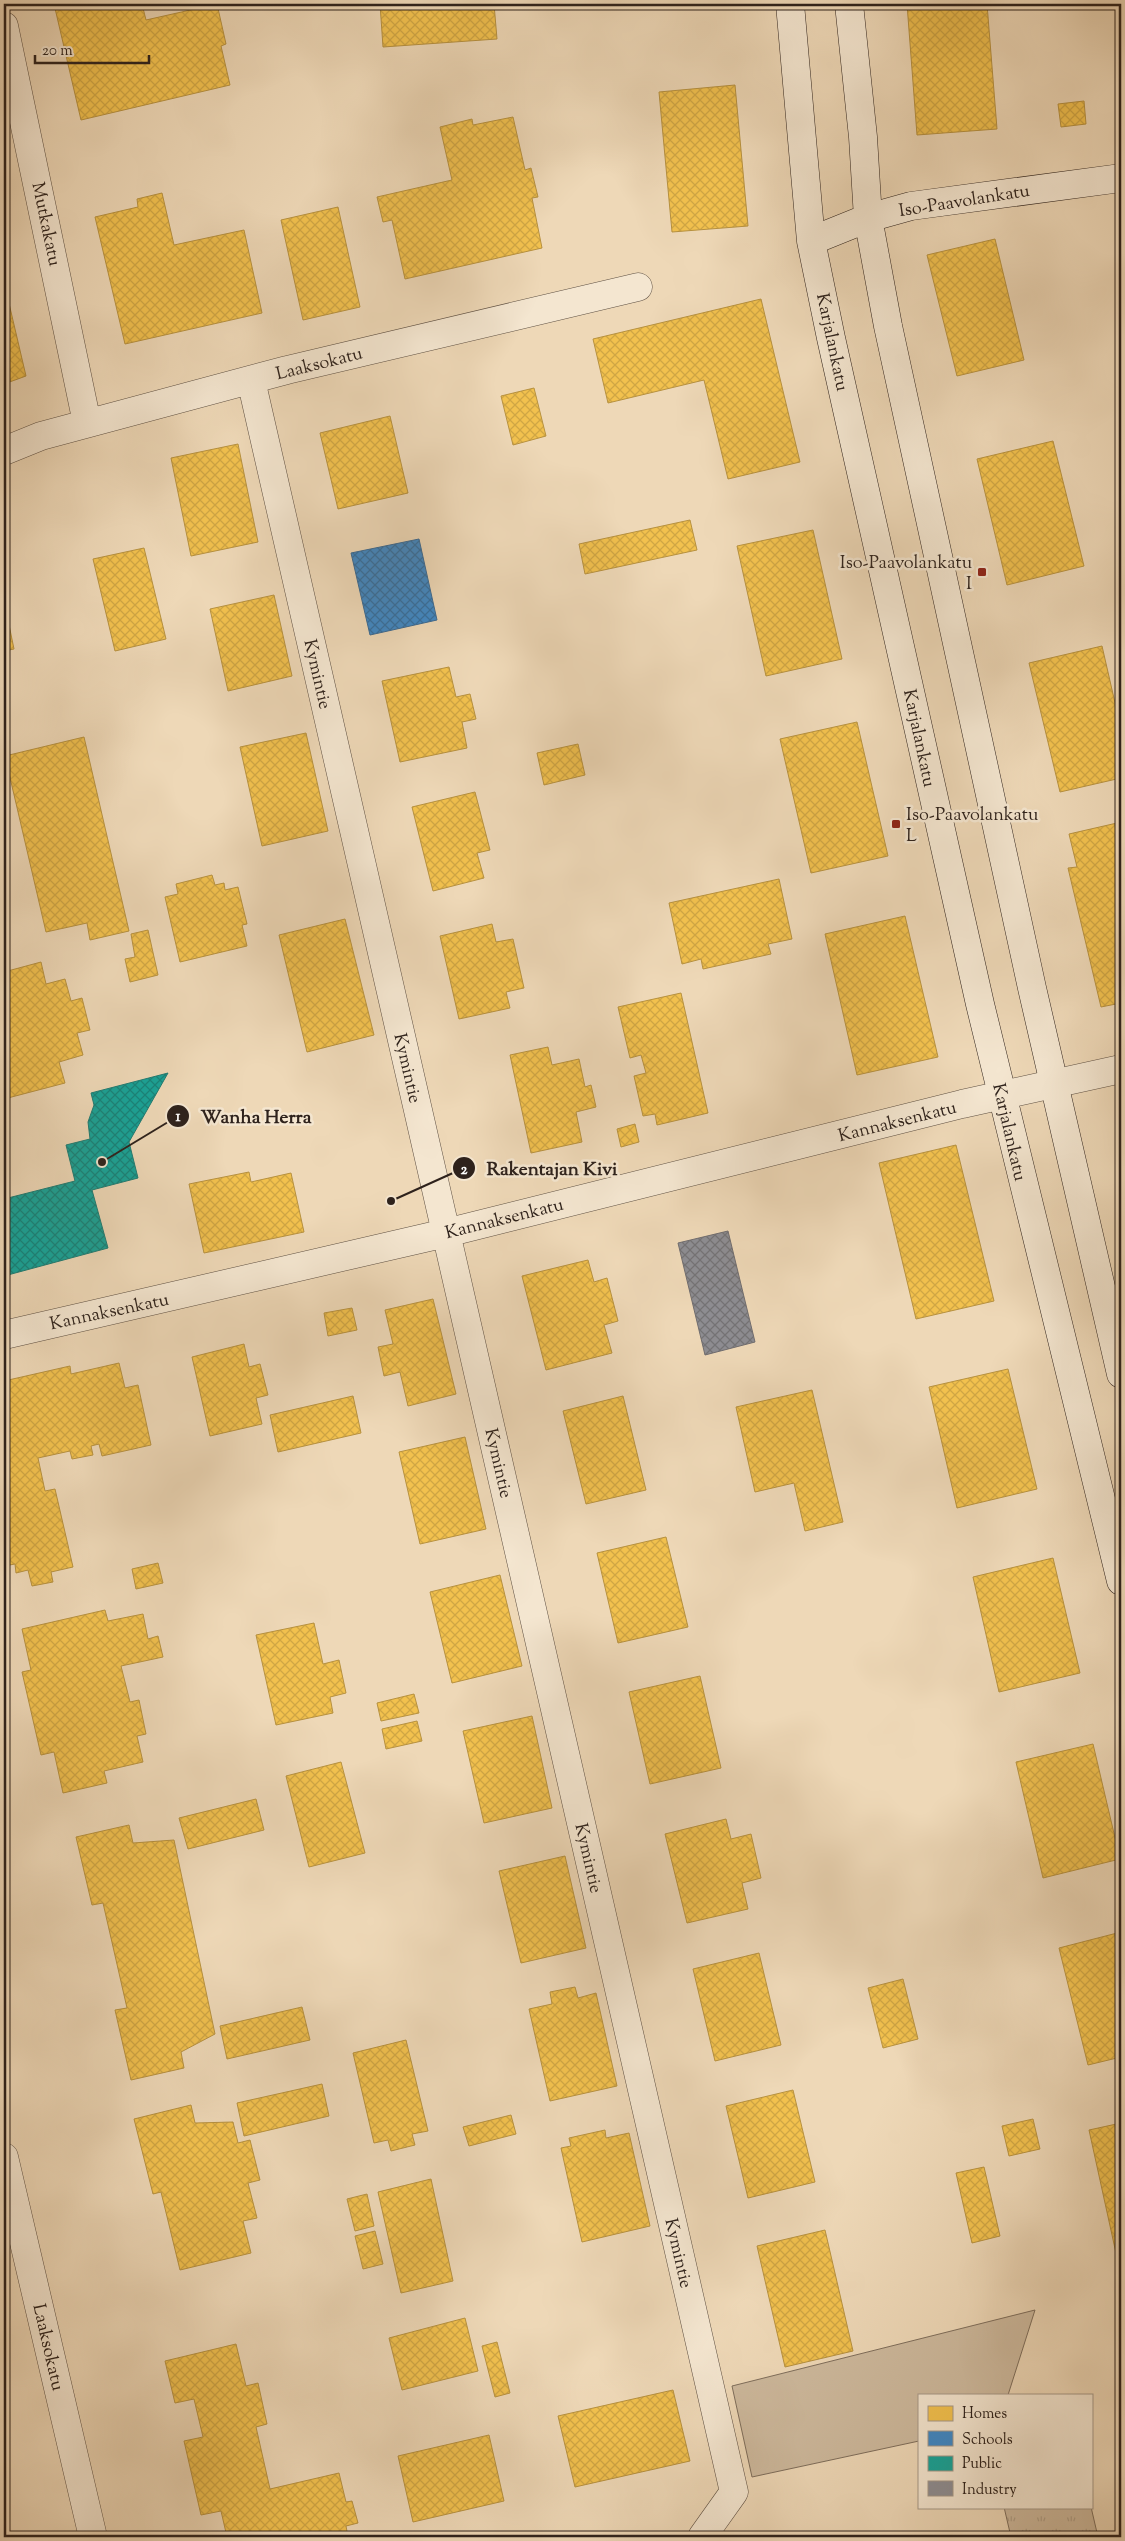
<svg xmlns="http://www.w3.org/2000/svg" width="1125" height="2541" font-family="'Sorts Mill Goudy',serif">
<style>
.green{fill:#cdb99d;stroke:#7e6e5c}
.park{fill:url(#park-tufts);stroke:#7e6e5c}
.homes{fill:url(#homes-cross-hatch);stroke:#b7913f}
.schools{fill:url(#schools-cross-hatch);stroke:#3a6992}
.public{fill:url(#public-cross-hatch);stroke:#1e7c73}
.industry{fill:url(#industry-cross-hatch);stroke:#706d6f}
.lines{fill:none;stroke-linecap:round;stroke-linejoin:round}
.minor-casing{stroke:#5e5043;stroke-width:29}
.secondary-casing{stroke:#2e221c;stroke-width:29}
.minor{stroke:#f4e6d0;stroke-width:28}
.secondary{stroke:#f4e6d0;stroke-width:28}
.poi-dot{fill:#8f2418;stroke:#f4e6d0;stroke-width:2}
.labels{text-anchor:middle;stroke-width:5;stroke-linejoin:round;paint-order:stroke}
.street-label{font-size:18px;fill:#2e221c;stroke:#f4e6d0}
.poi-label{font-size:18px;fill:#2e221c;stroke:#f4e6d0;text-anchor:end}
.leader{fill:none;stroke:#2e221c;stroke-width:2}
.callout-dot{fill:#2e221c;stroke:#f4e6d0;stroke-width:2}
.mark-label{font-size:15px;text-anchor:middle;font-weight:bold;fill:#fff}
.callout-label{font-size:19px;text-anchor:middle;font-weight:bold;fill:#2e221c;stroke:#f4e6d0;stroke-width:5;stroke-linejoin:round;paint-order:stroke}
</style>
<defs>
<pattern id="park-tufts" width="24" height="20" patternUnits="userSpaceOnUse" patternTransform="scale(1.25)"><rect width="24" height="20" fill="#cdb99d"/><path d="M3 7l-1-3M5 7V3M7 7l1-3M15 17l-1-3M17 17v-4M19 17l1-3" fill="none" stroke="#b09f87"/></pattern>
<pattern id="homes-cross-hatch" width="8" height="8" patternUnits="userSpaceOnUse" patternTransform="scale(1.25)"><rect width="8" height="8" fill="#f2c14e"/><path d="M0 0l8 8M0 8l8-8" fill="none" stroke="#d0a644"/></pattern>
<pattern id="schools-cross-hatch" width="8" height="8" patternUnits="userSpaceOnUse" patternTransform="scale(1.25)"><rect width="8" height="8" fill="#3f88c5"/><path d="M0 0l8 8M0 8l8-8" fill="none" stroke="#356f9f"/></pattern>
<pattern id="public-cross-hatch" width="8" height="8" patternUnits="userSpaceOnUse" patternTransform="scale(1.25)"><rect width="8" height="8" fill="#17a398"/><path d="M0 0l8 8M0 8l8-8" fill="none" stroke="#15847b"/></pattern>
<pattern id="industry-cross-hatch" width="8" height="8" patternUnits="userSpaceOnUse" patternTransform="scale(1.25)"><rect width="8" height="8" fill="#8d8d92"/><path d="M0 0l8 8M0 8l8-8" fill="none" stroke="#747376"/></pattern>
</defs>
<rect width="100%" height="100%" fill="#eed8b7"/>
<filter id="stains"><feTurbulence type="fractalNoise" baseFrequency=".004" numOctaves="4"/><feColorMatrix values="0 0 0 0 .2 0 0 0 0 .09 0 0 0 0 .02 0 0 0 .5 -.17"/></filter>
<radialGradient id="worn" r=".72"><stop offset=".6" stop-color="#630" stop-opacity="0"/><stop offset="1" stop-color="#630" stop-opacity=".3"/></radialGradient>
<path class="green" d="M 1035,2310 L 1008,2395 L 919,2395 L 919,2441 L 752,2477 L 732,2386 Z"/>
<path class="park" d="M 1004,2507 L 1091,2507 L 1098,2537 L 1011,2537 Z"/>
<path class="homes" d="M 54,4 L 142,4 L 146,20 L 217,4 L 226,44 L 221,46 L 230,85 L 81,120 Z
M 380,4 L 494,4 L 497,39 L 383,47 Z
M 907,4 L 987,4 L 997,129 L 917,135 Z
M 735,85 L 748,226 L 672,232 L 659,92 Z
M 1084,101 L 1086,124 L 1061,127 L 1058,104 Z
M 513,117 L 525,170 L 531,168 L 538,197 L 532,198 L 542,248 L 405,279 L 392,220 L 383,222 L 377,197 L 452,180 L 440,127 L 472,119 L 473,125 Z
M 162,193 L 174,245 L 244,230 L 262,313 L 125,344 L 95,217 L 138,207 L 137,199 Z
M 338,207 L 360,307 L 303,320 L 281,220 Z
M 995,239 L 1024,360 L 957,376 L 927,255 Z
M 4,282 L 26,376 L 4,384 Z
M 761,299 L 800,462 L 728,479 L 704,380 L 608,403 L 593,339 Z
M 534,388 L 546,436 L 513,445 L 501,396 Z
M 390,416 L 408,493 L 338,509 L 320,433 Z
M 1053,441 L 1084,566 L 1007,585 L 977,459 Z
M 238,444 L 258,542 L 191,556 L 171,458 Z
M 690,520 L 697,550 L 585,574 L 579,544 Z
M 813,530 L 842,659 L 766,676 L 737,546 Z
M 144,548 L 166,639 L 115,651 L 93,559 Z
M 274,595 L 292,676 L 228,691 L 210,609 Z
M 8,620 L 14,649 L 4,651 L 4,621 Z
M 1102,646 L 1121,729 L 1121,778 L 1060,792 L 1029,663 Z
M 4,652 L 9,677 L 4,678 Z
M 449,667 L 456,697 L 470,694 L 476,719 L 462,722 L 467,748 L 400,762 L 382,681 Z
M 857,722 L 888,856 L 811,873 L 780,739 Z
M 306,733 L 328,831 L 262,846 L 240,747 Z
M 84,737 L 129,931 L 90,940 L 87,923 L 46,932 L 5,756 Z
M 578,744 L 585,775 L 544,785 L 537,753 Z
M 475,792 L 490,850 L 477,853 L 484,878 L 433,891 L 412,807 Z
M 1117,823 L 1121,844 L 1121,1003 L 1101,1007 L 1068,868 L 1077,867 L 1069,834 Z
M 212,875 L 215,885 L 224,883 L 225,890 L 238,887 L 247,924 L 242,925 L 247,946 L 180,962 L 165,897 L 178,894 L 176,884 Z
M 779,879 L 792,939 L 768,944 L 771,954 L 703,969 L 701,959 L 682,964 L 669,903 Z
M 905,916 L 938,1057 L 857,1075 L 825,934 Z
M 345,919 L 374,1035 L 307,1052 L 279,935 Z
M 492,924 L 496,942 L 513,939 L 524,988 L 506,992 L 510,1008 L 459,1019 L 440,936 Z
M 148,930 L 158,975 L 130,982 L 125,959 L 135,957 L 131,934 Z
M 41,962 L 46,984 L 65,979 L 71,1001 L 82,998 L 90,1030 L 77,1033 L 83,1055 L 59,1062 L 65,1083 L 4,1099 L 4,972 Z
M 681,993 L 708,1113 L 657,1125 L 655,1114 L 643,1116 L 634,1076 L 646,1073 L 641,1055 L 630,1058 L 618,1007 Z
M 548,1047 L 552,1065 L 579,1059 L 585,1087 L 591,1085 L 596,1107 L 576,1112 L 582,1142 L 531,1153 L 510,1055 Z
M 635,1124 L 639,1142 L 621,1147 L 617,1129 Z
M 956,1145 L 994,1301 L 916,1319 L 879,1163 Z
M 249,1172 L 251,1182 L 291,1173 L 304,1232 L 204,1253 L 189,1184 Z
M 588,1260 L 594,1282 L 607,1278 L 618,1321 L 604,1325 L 612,1353 L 546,1370 L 522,1276 Z
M 433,1299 L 456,1394 L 408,1406 L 400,1372 L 384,1376 L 378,1347 L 393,1344 L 385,1310 Z
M 352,1308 L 357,1330 L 328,1336 L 324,1313 Z
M 244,1344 L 249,1367 L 260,1364 L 268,1395 L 256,1398 L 262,1424 L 210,1436 L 192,1357 Z
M 119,1363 L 125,1388 L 138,1385 L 151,1445 L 102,1456 L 99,1444 L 91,1446 L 93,1455 L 72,1459 L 70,1451 L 38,1458 L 45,1491 L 55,1489 L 73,1567 L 51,1572 L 53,1582 L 32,1586 L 28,1570 L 16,1573 L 15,1564 L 4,1566 L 4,1381 L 70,1366 L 71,1374 Z
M 1008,1369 L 1037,1489 L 957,1508 L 929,1387 Z
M 812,1390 L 843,1522 L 805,1531 L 794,1483 L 755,1492 L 736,1407 Z
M 353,1396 L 361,1433 L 278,1452 L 270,1415 Z
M 623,1396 L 646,1490 L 586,1504 L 563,1411 Z
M 465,1437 L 486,1529 L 420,1544 L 399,1452 Z
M 666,1537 L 688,1627 L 618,1643 L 597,1553 Z
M 1053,1558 L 1080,1673 L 999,1692 L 973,1577 Z
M 158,1563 L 163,1583 L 136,1589 L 132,1569 Z
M 500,1575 L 522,1666 L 452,1683 L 430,1592 Z
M 105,1610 L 108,1621 L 143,1614 L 148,1639 L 158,1636 L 163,1657 L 121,1666 L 130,1702 L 139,1700 L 146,1734 L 137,1736 L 143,1762 L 104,1771 L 107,1783 L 63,1793 L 54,1752 L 41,1755 L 22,1672 L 31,1670 L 22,1629 Z
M 314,1623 L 323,1664 L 339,1660 L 346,1693 L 330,1697 L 333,1713 L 276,1725 L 256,1635 Z
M 700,1676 L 721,1768 L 650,1784 L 629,1692 Z
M 414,1694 L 419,1713 L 381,1721 L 377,1703 Z
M 532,1716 L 552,1808 L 484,1823 L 463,1731 Z
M 417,1721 L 422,1741 L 386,1749 L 382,1729 Z
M 1093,1744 L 1120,1859 L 1043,1878 L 1016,1762 Z
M 341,1762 L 365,1853 L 309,1867 L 286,1776 Z
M 256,1799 L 264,1830 L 188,1849 L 179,1818 Z
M 726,1819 L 731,1839 L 751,1834 L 761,1878 L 742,1883 L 748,1909 L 687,1923 L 665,1834 Z
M 129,1825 L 133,1843 L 174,1840 L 215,2034 L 181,2052 L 184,2068 L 131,2080 L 115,2010 L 127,2008 L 103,1903 L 92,1905 L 76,1837 Z
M 565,1856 L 586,1948 L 521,1963 L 499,1871 Z
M 1121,1932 L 1121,2057 L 1088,2065 L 1059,1948 Z
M 759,1953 L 781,2045 L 715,2061 L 693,1969 Z
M 903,1979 L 918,2039 L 883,2048 L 868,1988 Z
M 575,1987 L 578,1998 L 596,1993 L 617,2086 L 550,2101 L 529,2009 L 552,2004 L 550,1992 Z
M 302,2007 L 310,2040 L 227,2059 L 220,2026 Z
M 406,2040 L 428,2131 L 412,2134 L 415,2145 L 391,2151 L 388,2140 L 374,2143 L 353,2053 Z
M 322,2084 L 329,2116 L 244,2136 L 237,2103 Z
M 793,2090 L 815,2182 L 748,2198 L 726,2106 Z
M 191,2105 L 195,2123 L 233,2122 L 238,2143 L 250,2140 L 260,2180 L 248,2183 L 257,2218 L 243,2221 L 251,2253 L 180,2270 L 161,2192 L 153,2194 L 134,2119 Z
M 511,2115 L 516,2134 L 469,2146 L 463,2127 Z
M 1033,2119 L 1040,2149 L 1009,2156 L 1002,2126 Z
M 1121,2123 L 1121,2276 L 1089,2130 Z
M 605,2130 L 606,2138 L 629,2133 L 650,2226 L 582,2242 L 561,2148 L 571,2146 L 569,2138 Z
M 984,2167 L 1000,2236 L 972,2243 L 956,2173 Z
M 431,2179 L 453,2281 L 401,2293 L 378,2192 Z
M 367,2194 L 374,2226 L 355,2231 L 347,2199 Z
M 825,2230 L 853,2351 L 785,2367 L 757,2246 Z
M 375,2231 L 383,2264 L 363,2269 L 355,2236 Z
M 465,2318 L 478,2371 L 402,2390 L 389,2338 Z
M 497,2342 L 510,2393 L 495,2397 L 482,2346 Z
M 236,2344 L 246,2386 L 258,2383 L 267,2424 L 256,2427 L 270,2489 L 339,2473 L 346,2502 L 352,2501 L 358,2523 L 346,2526 L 348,2537 L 227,2537 L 221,2511 L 201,2515 L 184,2441 L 203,2437 L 194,2399 L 175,2403 L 165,2361 Z
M 673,2390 L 690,2461 L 575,2487 L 558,2416 Z
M 489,2435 L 504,2501 L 413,2522 L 398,2456 Z"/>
<path class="schools" d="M 419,539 L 437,620 L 370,635 L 351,553 Z"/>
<path class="public" d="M 168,1073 L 129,1142 L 138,1178 L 92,1190 L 108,1248 L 4,1276 L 4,1199 L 75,1181 L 66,1145 L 90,1139 L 88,1122 L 94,1105 L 91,1093 Z"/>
<path class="industry" d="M 728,1231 L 755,1342 L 705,1355 L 678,1243 Z"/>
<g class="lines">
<g class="minor-casing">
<path id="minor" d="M 4,26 L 87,423
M 251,380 L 734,2492 L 702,2537
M 4,451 L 41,436 L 287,370 L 638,287
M 4,1335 L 446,1233 L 962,1104 L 1121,1069
M 4,2157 L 93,2537"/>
</g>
<g class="secondary-casing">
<path id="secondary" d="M 790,4 L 811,241 L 831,338 L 980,1004 L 1121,1581
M 849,4 L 863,137 L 868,218 L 888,326 L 1032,988 L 1121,1374
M 811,241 L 868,218 L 911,206 L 1121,178"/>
</g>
<use href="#minor" class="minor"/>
<use href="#secondary" class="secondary"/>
</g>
<g class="poi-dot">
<rect x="977" y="567" width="10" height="10" rx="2.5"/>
<rect x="891" y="819" width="10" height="10" rx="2.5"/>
</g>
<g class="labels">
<g class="street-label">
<text transform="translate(964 200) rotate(-9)" y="6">Iso-Paavolankatu</text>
<text transform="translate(47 224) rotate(78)" y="6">Mutkakatu</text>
<text transform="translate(833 342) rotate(78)" y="6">Karjalankatu</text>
<text transform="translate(319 363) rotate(-14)" y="6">Laaksokatu</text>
<text transform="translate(318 674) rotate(77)" y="6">Kymintie</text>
<text transform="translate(920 738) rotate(78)" y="6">Karjalankatu</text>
<text transform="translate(408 1068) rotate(77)" y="6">Kymintie</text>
<text transform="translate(897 1121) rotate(-14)" y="6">Kannaksenkatu</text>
<text transform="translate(1010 1132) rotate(77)" y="6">Karjalankatu</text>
<text transform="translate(504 1218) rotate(-14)" y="6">Kannaksenkatu</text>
<text transform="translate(109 1311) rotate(-12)" y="6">Kannaksenkatu</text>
<text transform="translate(499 1463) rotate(77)" y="6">Kymintie</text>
<text transform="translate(589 1858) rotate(77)" y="6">Kymintie</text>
<text transform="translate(679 2253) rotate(77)" y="6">Kymintie</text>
<text transform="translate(49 2347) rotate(77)" y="6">Laaksokatu</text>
</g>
<g class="poi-label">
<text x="972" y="568">Iso-Paavolankatu<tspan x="972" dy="21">I</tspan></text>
<text x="906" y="820" text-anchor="start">Iso-Paavolankatu<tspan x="906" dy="21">L</tspan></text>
</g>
</g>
<path class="leader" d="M102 1162L178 1116M391 1201L464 1168"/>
<g class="callout-dot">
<circle cx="102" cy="1162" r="5"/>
<circle cx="391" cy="1201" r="5"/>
<circle cx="178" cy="1116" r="12"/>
<circle cx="464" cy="1168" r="12"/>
</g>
<g class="mark-label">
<text x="178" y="1121">1</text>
<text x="464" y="1174">2</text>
</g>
<g class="callout-label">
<text x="256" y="1123">Wanha Herra</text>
<text x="552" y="1175">Rakentajan Kivi</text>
</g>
<rect width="1125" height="2541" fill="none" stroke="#eed8b7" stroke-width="20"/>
<rect x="5" y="5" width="1115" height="2531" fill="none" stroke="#2e221c" stroke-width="2.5"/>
<rect x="10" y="10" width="1105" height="2521" fill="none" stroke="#2e221c"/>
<rect x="918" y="2394" width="175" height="115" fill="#f4e6d0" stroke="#a59888"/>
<rect x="928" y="2406" width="25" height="15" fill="#f2c14e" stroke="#a59888"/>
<text x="962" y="2418" font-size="15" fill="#2e221c">Homes</text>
<rect x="928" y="2431" width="25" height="15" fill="#3f88c5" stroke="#a59888"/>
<text x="962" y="2444" font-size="15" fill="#2e221c">Schools</text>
<rect x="928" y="2456" width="25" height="15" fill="#17a398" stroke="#a59888"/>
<text x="962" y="2468" font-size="15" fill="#2e221c">Public</text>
<rect x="928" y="2481" width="25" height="15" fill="#8d8d92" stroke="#a59888"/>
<text x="962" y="2494" font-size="15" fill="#2e221c">Industry</text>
<path d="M35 55v8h114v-8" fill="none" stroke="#2e221c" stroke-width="2.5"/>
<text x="42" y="55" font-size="15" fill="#2e221c" stroke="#f4e6d0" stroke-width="4" paint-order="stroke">20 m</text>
<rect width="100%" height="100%" filter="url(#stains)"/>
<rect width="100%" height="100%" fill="url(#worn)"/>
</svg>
